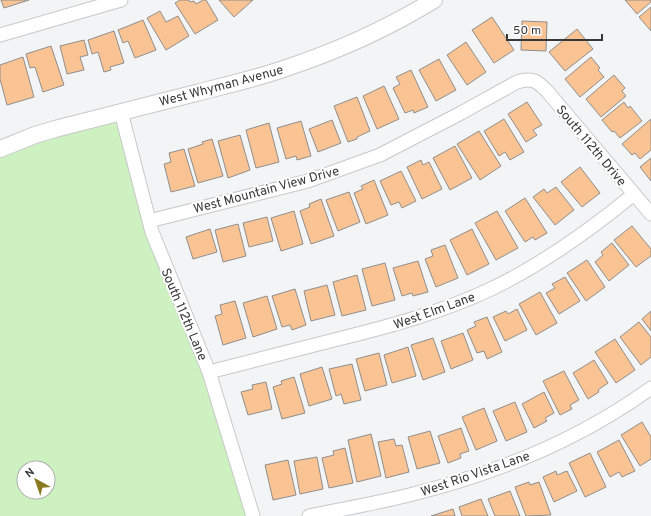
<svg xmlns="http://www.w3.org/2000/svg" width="651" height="516" font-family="Overpass,sans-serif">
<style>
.green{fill:#cdf1c1;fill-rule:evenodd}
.building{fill:#fac393;stroke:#8f8e8d}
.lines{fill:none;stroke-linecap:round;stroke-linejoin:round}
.minor-casing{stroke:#c7c8c9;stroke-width:15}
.tertiary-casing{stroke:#c7c8c9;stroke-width:18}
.minor{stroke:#fff;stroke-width:13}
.tertiary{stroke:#fff;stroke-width:16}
.labels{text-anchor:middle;stroke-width:4;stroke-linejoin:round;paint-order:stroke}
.street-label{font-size:13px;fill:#383839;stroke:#fff}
</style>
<rect width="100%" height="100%" fill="#f3f4f5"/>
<path class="green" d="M 121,112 L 145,209 L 209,372 L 253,516 L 0,516 L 0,149 ZM 24,468 L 48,468 L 48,492 L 24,492 Z"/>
<path class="building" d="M 1,0 L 29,0 L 4,8 Z
M 180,0 L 189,0 L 190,2 L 194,1 L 196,4 L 203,0 L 206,0 L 218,20 L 195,34 L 175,3 Z
M 219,0 L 253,0 L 234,17 Z
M 625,0 L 651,0 L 651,2 L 637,14 Z
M 651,7 L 651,31 L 639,17 Z
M 160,11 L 166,22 L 178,16 L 189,36 L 166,50 L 147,18 Z
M 492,17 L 514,50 L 494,63 L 472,30 Z
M 143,20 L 156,50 L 135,58 L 128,41 L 123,43 L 118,30 Z
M 522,21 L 547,22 L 546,51 L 521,50 Z
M 577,29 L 593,49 L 565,71 L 549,52 Z
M 114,31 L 124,63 L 110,67 L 111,70 L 104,72 L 98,52 L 92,54 L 88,40 Z
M 84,40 L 88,55 L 80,57 L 84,70 L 67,74 L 60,46 Z
M 466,42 L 486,72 L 467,85 L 447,55 Z
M 51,46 L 64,85 L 43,92 L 35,67 L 30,68 L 26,54 Z
M 23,57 L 34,97 L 7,105 L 0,79 L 0,65 Z
M 591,57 L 600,68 L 598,70 L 604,77 L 580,97 L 565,79 Z
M 439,59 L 456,90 L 436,101 L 419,70 Z
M 411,70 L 428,107 L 414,113 L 413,110 L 405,113 L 393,88 L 400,84 L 396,77 Z
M 614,75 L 625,88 L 622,91 L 626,96 L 601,117 L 586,99 Z
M 384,86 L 399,119 L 377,129 L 363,96 Z
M 357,97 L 370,131 L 357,137 L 357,139 L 348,142 L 334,106 Z
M 527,102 L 542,125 L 533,130 L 537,135 L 526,142 L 508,114 Z
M 624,102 L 628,108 L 630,106 L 642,121 L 620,138 L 614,131 L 612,132 L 602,120 Z
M 504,119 L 524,152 L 510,160 L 505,152 L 499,156 L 484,131 Z
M 651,119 L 651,150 L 640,159 L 635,153 L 632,155 L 622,144 Z
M 332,120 L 341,143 L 318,152 L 309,129 Z
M 301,121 L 311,156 L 297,160 L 296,156 L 286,159 L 277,128 Z
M 269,123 L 279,162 L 256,168 L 246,130 Z
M 479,131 L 501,166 L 480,180 L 457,144 Z
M 240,135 L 250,170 L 228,178 L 218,141 Z
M 212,139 L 223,176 L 198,183 L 188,149 L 203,144 L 202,142 Z
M 455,146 L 472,178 L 450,190 L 433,158 Z
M 184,149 L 195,186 L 171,192 L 164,164 L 171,162 L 169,153 Z
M 651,158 L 651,181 L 640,167 Z
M 421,160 L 423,165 L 429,162 L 442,189 L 422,199 L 407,167 Z
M 580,167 L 600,193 L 582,207 L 561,182 Z
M 401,171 L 416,201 L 402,208 L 399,202 L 391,205 L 380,181 Z
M 374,180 L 388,215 L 366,224 L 354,193 L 363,189 L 361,186 Z
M 556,187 L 574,210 L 555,225 L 533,197 L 544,189 L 547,193 Z
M 349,192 L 360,222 L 338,231 L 326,200 Z
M 525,198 L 547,233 L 535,240 L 533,237 L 525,242 L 505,211 Z
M 321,199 L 334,236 L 311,244 L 300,211 L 310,207 L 309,204 Z
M 294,211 L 303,244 L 281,251 L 271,218 Z
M 497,211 L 518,248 L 496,260 L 475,223 Z
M 267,217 L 273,241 L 249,247 L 243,223 Z
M 238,224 L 246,256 L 223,262 L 215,230 Z
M 632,226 L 651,249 L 651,256 L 636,267 L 614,240 Z
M 210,229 L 217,252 L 193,259 L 186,237 Z
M 472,229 L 489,264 L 467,275 L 450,240 Z
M 612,243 L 629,265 L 609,281 L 595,262 L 603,255 L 601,252 Z
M 445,245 L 458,278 L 436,287 L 425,259 L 433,256 L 431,250 Z
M 587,260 L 605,287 L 586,301 L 567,273 Z
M 418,261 L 428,292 L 413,296 L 412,293 L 402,296 L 393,268 Z
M 385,263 L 395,300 L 372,306 L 362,269 Z
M 357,275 L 366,310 L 342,316 L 333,282 Z
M 565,277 L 580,301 L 559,314 L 546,293 L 555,288 L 552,284 Z
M 327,285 L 335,315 L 311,321 L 304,291 Z
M 295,289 L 306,325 L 292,330 L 290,325 L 282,327 L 272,296 Z
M 540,292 L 557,323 L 536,335 L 519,304 Z
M 267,296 L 277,329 L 253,337 L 243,303 Z
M 235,301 L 246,338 L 223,345 L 215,316 L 222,314 L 220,305 Z
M 517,309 L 527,330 L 505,341 L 493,317 L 506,311 L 508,314 Z
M 651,311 L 651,331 L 642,319 Z
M 487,317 L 502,352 L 487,359 L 484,351 L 477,353 L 467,330 L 476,326 L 474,322 Z
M 639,322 L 651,337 L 651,357 L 641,365 L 620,337 Z
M 463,333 L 473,360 L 451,369 L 441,341 Z
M 433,338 L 445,372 L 423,380 L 411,345 Z
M 615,339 L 635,370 L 616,383 L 595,352 Z
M 408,347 L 416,376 L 392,383 L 384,355 Z
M 379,353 L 387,385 L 365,391 L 356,359 Z
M 594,360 L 608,383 L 598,390 L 599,392 L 588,399 L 573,373 Z
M 352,364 L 361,400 L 344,404 L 341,394 L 336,396 L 329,369 Z
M 322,367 L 332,399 L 309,406 L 300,374 Z
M 564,371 L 579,400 L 570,405 L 572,409 L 560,415 L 543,381 Z
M 294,377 L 305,413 L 282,419 L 273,387 L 282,384 L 281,381 Z
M 266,382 L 272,409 L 248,415 L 241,392 L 253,389 L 252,385 Z
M 544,392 L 554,413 L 545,418 L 547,421 L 534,428 L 522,404 Z
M 515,402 L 527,432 L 506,441 L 493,411 Z
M 484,408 L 497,441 L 476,450 L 462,417 Z
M 642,422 L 651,437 L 651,459 L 640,466 L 621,435 Z
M 461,428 L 469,451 L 460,454 L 461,458 L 448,463 L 438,436 Z
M 430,431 L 440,463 L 417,469 L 408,437 Z
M 371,434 L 381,476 L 357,482 L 348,440 Z
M 394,439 L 396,446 L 402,445 L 409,472 L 386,478 L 378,442 Z
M 619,440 L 635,471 L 622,477 L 619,472 L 610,477 L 597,452 Z
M 345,448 L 353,483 L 329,488 L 322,458 L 334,455 L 333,451 Z
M 590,453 L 606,487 L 585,497 L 569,463 Z
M 317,457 L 323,489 L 300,494 L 294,461 Z
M 288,460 L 296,495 L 273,500 L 265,465 Z
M 556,471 L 557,475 L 567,471 L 577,491 L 554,502 L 543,477 Z
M 529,482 L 530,485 L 539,482 L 551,515 L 526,516 L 515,487 Z
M 510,491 L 520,516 L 495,516 L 488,499 Z
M 481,499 L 488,516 L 462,516 L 459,507 Z
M 453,509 L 455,516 L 431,516 Z"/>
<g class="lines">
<g class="minor-casing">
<path id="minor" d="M 0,35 L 121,0
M 121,112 L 152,232 L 209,372 L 253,516
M 149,221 L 308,181 L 380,155 L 461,113 L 517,82 C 532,77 537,81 547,91 L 651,214
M 209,372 C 252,361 295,350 338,339 C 391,326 442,312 491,289 C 543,264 589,231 634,194
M 309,516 C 343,509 378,503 413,494 C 498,473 580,439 651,388"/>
</g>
<g class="tertiary-casing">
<path id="tertiary" d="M 0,149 L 35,135 L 55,129 C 102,117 149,105 196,93 C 227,85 259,78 289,67 C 340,50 388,28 434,0"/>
</g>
<use href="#minor" class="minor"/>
<use href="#tertiary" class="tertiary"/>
</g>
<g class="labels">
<g class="street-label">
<text transform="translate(221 85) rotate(-15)" y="5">West Whyman Avenue</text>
<text transform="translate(592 145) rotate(50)" y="5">South 112th Drive</text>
<text transform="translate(266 189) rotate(-15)" y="5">West Mountain View Drive</text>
<text transform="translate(434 310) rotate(-20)" y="5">West Elm Lane</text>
<text transform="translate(185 314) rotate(67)" y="5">South 112th Lane</text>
<text transform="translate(475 473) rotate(-19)" y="5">West Rio Vista Lane</text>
</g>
</g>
<g transform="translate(36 480) rotate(320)"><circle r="19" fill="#ffffff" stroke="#afafb0"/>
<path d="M0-3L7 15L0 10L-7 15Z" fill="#897a1f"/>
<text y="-6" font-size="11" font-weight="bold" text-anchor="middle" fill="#383839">N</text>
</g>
<path d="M507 34v6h95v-6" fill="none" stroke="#383839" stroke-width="2"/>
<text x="513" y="34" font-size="12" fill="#383839" stroke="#ffffff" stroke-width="3" paint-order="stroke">50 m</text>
</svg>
